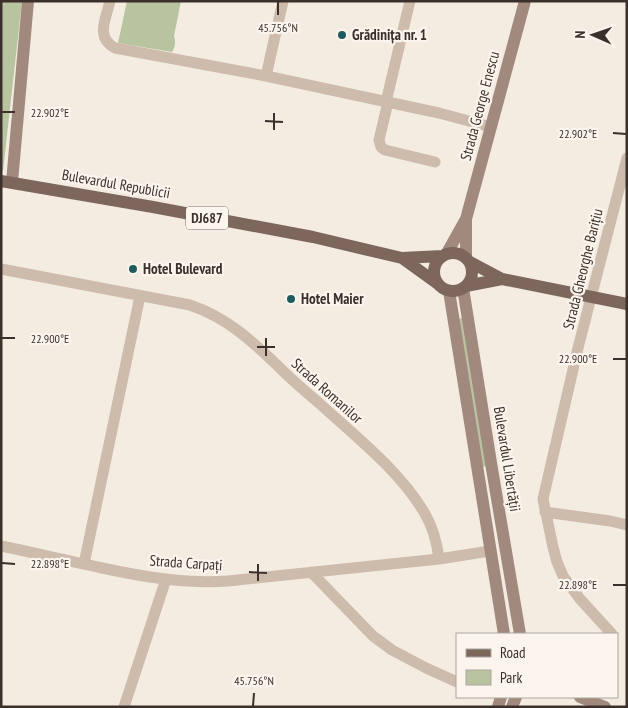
<svg xmlns="http://www.w3.org/2000/svg" width="628" height="708" font-family="'PT Sans Narrow',sans-serif">
<style>
.green{fill:#b8c4a0}
.lines{fill:none;stroke-linecap:round;stroke-linejoin:round}
.street{stroke:#cdbbac;stroke-width:11}
.secondary{stroke:#a18a7d;stroke-width:12}
.primary{stroke:#7d675c;stroke-width:12}
.ticks{fill:none;stroke:#3b302b;stroke-width:2}
.poi-dot{fill:#1f5a5e;stroke:#fbf5ee;stroke-width:2}
.labels{text-anchor:middle;stroke-width:4.5;stroke-linejoin:round;paint-order:stroke}
.shield{fill:#fbf5ee;stroke:#756b66;stroke-width:1}
.shield-label{font-size:14px;font-weight:bold;fill:#3b302b}
.poi-label{font-size:15px;font-weight:bold;fill:#3b302b;stroke:#fbf5ee;text-anchor:start}
.street-label{font-size:15px;fill:#3b302b;stroke:#fbf5ee}
.ticks-label{font-size:12px;text-anchor:middle;fill:#3b302b;stroke:#fbf5ee;stroke-width:4.5;stroke-linejoin:round;paint-order:stroke}
</style>
<rect width="100%" height="100%" fill="#f4ebe1"/>
<path class="green" d="M 1,1 L 22,1 L 3,171 L 1,170 Z
M 127,1 L 181,1 L 174,36 C 176,41 175,48 172,52 L 118,43 Z
M 464,318 L 487,466 L 482,467 L 458,319 Z"/>
<g class="lines">
<path class="street" d="M 110,1 C 106,19 95,37 115,48 L 266,76 L 439,113 L 491,127
M 266,76 L 283,1
M 386,102 L 410,1
M 388,102 L 379,140 L 381,147 L 385,150 L 435,162
M 1,269 L 190,305 C 228,318 252,341 280,368 C 292,380 306,392 319,403 C 356,437 398,469 424,512 C 433,527 437,542 439,559
M 545,512 L 610,521 L 627,525
M 1,546 C 35,553 69,561 102,568 C 144,577 186,584 228,581 L 439,559 L 490,551
M 84,564 L 140,296
M 311,572 L 373,636 L 392,650 L 426,668 L 457,682
M 612,634 L 580,599 L 563,576 L 557,562 L 553,547 L 543,499 L 578,348 L 627,158
M 124,707 L 166,579"/>
<path class="secondary" d="M 12,182 L 28,1
M 466,221 L 466,257
M 447,253 L 466,219 L 525,1
M 463,288 L 492,469 L 520,634
M 449,291 L 504,634
M 580,697 L 605,707
M 498,707 L 501,697
M 512,707 L 516,697"/>
<path class="primary" d="M 1,181 L 153,207 L 313,237 L 402,258 L 442,256
M434 272a19 19 0 1 1 38 0a19 19 0 1 1-38 0Z
M 402,258 L 438,284
M 470,262 L 502,279 L 627,304
M 466,286 L 502,279"/>
</g>
<path class="ticks" d="M 278,15 L 278,2M 2,112 L 15,112M 265,121 L 283,122M 274,130 L 274,113M 613,133 L 626,134M 2,338 L 15,338M 257,347 L 275,347M 266,356 L 266,338M 613,359 L 626,359M 2,563 L 15,564M 249,572 L 267,573M 258,581 L 258,564M 613,585 L 626,585M 253,706 L 254,693"/>
<g class="poi-dot">
<circle cx="342" cy="35" r="5"/>
<circle cx="133" cy="269" r="5"/>
<circle cx="291" cy="299" r="5"/>
</g>
<g class="labels">
<rect class="shield" x="186" y="206.5" width="42" height="23" rx="4"/>
<g class="shield-label">
<text x="207" y="223">DJ687</text>
</g>
<g class="poi-label">
<text x="352" y="40">Grădinița nr. 1</text>
<text x="143" y="274">Hotel Bulevard</text>
<text x="301" y="304">Hotel Maier</text>
</g>
<g class="street-label">
<text transform="translate(480 106) rotate(-75)" y="5">Strada George Enescu</text>
<text transform="translate(116 184) rotate(10)" y="5">Bulevardul Republicii</text>
<text transform="translate(583 269) rotate(-76)" y="5">Strada Gheorghe Barițiu</text>
<text transform="translate(327 391) rotate(42)" y="5">Strada Romanilor</text>
<text transform="translate(507 459) rotate(81)" y="5">Bulevardul Libertății</text>
<text transform="translate(186 563) rotate(4)" y="5">Strada Carpați</text>
</g>
</g>
<g class="ticks-label">
<text x="278" y="32">45.756°N</text>
<text x="50" y="117">22.902°E</text>
<text x="578" y="138">22.902°E</text>
<text x="50" y="343">22.900°E</text>
<text x="578" y="363">22.900°E</text>
<text x="50" y="568">22.898°E</text>
<text x="578" y="589">22.898°E</text>
<text x="254" y="685">45.756°N</text>
</g>
<rect width="628" height="708" fill="none" stroke="#3b302b" stroke-width="5"/>
<rect x="456" y="633" width="162" height="65" fill="#fbf5ee" stroke="#aea6a0"/>
<rect x="466" y="649" width="25" height="8" fill="#7d675c" stroke="#aea6a0"/>
<text x="500" y="658" font-size="15" fill="#3b302b">Road</text>
<rect x="466" y="670" width="25" height="15" fill="#b8c4a0" stroke="#aea6a0"/>
<text x="500" y="683" font-size="15" fill="#3b302b">Park</text>
<g transform="translate(593 35) rotate(272)" stroke="#fbf5ee" stroke-width="4" paint-order="stroke">
<path d="M0-4L9 19L0 12L-9 19Z" fill="#3b302b"/>
<text y="-8" font-size="14" font-weight="bold" text-anchor="middle" fill="#3b302b">N</text>
</g>
</svg>
